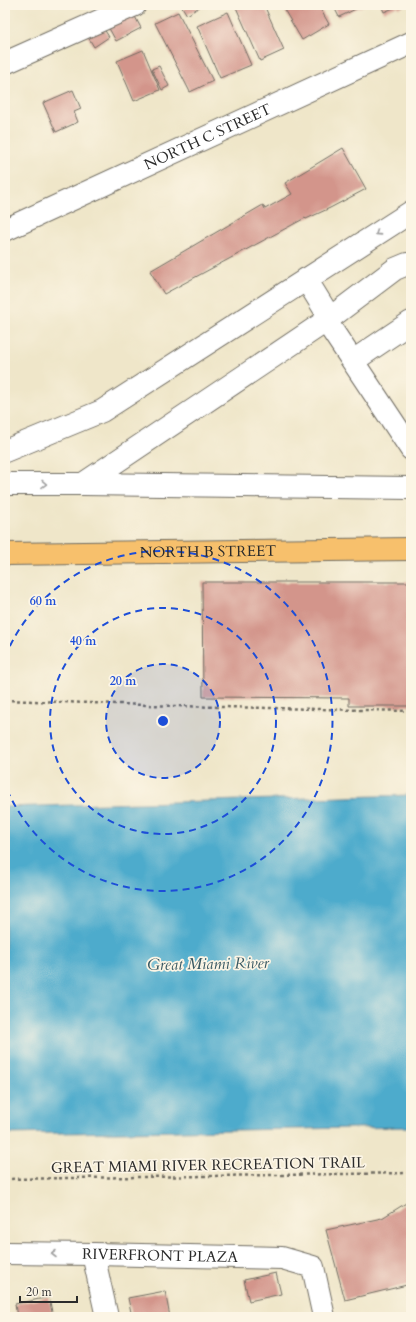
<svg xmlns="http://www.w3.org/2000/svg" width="416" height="1322" font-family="Cardo,serif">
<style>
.water{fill:#4dabcc;stroke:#3c6b7c}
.building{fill:#d3958b}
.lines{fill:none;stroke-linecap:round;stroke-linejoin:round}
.minor-casing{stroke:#706c62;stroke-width:24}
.major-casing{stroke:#706c62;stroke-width:24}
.path{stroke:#706c62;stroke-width:2.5;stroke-dasharray:3 3;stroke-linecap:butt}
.minor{stroke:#fff;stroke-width:22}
.major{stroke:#f7c06c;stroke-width:22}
.oneway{stroke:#a0a0a0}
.ring{fill:none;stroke:#1d4ed8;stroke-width:2;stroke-dasharray:7 5}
.labels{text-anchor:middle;stroke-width:3.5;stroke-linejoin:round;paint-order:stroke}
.street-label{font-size:15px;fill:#2b2b2b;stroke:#fcf5e5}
.water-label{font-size:16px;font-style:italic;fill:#375863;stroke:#fcf5e5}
.centre{fill:#1d4ed8;stroke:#fcf5e5;stroke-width:2}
.ring-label{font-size:12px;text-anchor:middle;font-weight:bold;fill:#1d4ed8;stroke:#fcf5e5;stroke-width:3.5;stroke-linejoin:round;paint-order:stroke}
</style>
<rect width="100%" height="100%" fill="#fcf5e5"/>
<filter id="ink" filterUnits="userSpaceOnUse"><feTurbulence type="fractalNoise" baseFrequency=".025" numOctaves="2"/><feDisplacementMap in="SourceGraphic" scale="8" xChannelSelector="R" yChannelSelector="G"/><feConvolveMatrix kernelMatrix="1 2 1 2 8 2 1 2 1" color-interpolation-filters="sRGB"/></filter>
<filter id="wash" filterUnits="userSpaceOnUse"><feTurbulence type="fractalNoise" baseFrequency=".012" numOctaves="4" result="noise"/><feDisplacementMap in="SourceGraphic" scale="16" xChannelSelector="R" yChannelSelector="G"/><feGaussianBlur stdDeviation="0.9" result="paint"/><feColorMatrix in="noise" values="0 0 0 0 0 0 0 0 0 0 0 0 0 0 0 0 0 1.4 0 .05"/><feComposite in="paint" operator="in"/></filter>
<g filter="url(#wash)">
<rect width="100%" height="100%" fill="#efe6c9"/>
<path class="water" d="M 411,795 L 411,1127 L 5,1134 L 5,807 Z"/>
<g id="blocks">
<path class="building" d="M 181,5 L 201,5 L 201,6 L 187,15 Z
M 235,5 L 264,5 L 284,50 L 260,61 Z
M 283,5 L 318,5 L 329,24 L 302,40 L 282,6 Z
M 333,5 L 364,5 L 339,17 Z
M 381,5 L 406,5 L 399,8 L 398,6 L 384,12 Z
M 130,7 L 141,28 L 116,41 L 105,21 Z
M 178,12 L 213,81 L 190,92 L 155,23 Z
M 228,12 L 251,65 L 220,78 L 197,26 Z
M 99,21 L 109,37 L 94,47 L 84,30 Z
M 143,50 L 160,90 L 134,101 L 117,61 Z
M 159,66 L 169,86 L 162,90 L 152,69 Z
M 73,90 L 81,109 L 74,112 L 78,122 L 56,132 L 43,103 Z
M 343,148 L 366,189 L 330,208 L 306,219 L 305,218 L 164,294 L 150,271 L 263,205 L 265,209 L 292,194 L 285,183 Z
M 5,152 L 8,162 L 5,163 Z
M 202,582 L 411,582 L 411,706 L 349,706 L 349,698 L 203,697 Z
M 411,1200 L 411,1284 L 345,1300 L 326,1230 L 382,1218 Z
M 276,1273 L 281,1294 L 249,1301 L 244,1280 Z
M 165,1291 L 170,1317 L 132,1317 L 128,1298 Z
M 49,1297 L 53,1317 L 17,1317 L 15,1304 Z"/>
</g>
</g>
<g filter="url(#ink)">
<use href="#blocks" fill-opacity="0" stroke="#706c62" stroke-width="1"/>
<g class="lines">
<g class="minor-casing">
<g id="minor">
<path d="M 5,63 L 135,5"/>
<path id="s1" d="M 5,230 L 411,43"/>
<path d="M 306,279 L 330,318"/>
<path d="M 326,321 L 395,269 L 407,264 L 411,266"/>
<path d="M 353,361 L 411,322"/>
<path d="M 411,449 L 326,321 L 83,484 L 411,488"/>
<path d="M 5,451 L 102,411 L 411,212"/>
<path d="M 5,484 L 83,484"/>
<path id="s2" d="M 5,1253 L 93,1254 L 282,1258 L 313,1267 L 324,1317"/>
<path d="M 93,1254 L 107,1317"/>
</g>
</g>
<g class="major-casing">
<g id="major">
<path id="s3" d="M 5,554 L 411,549"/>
</g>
</g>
<path class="path" d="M 5,700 L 176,706 L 411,711
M 5,1179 L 411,1173"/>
<use href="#minor" class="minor"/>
<use href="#major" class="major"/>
</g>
<defs><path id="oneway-chevron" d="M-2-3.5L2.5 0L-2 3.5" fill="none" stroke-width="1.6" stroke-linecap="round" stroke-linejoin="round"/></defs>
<g class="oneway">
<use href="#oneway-chevron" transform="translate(378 233) rotate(147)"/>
<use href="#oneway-chevron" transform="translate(44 484) rotate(1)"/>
<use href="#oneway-chevron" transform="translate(54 1254) rotate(-180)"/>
</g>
</g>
<circle cx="163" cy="721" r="57" fill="#1d4ed8" fill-opacity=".12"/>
<g class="ring">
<circle cx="163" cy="721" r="57"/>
<circle cx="163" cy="721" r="113"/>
<path d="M5 657A170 170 0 1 1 5 785"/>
</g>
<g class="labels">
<g class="street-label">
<text dy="5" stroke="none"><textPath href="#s1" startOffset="223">NORTH C STREET</textPath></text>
<text dy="5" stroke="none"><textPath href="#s3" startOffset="203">NORTH B STREET</textPath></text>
<text transform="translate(208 1165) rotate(-1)" y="5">GREAT MIAMI RIVER RECREATION TRAIL</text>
<text dy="5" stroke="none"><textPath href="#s2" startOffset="155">RIVERFRONT PLAZA</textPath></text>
</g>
<g class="water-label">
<text transform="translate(208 963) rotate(-1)" y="6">Great Miami River</text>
</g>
</g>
<circle cx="163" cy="721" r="6" class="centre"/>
<g class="ring-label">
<text x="43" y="605">60 m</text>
<text x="83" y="645">40 m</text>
<text x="123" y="685">20 m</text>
</g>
<rect width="416" height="1322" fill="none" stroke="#fcf5e5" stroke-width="20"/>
<path d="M20 1296v6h57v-6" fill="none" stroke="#2b2b2b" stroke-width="2"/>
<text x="26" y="1296" font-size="12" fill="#2b2b2b" stroke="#fcf5e5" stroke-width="3" paint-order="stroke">20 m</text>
</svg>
